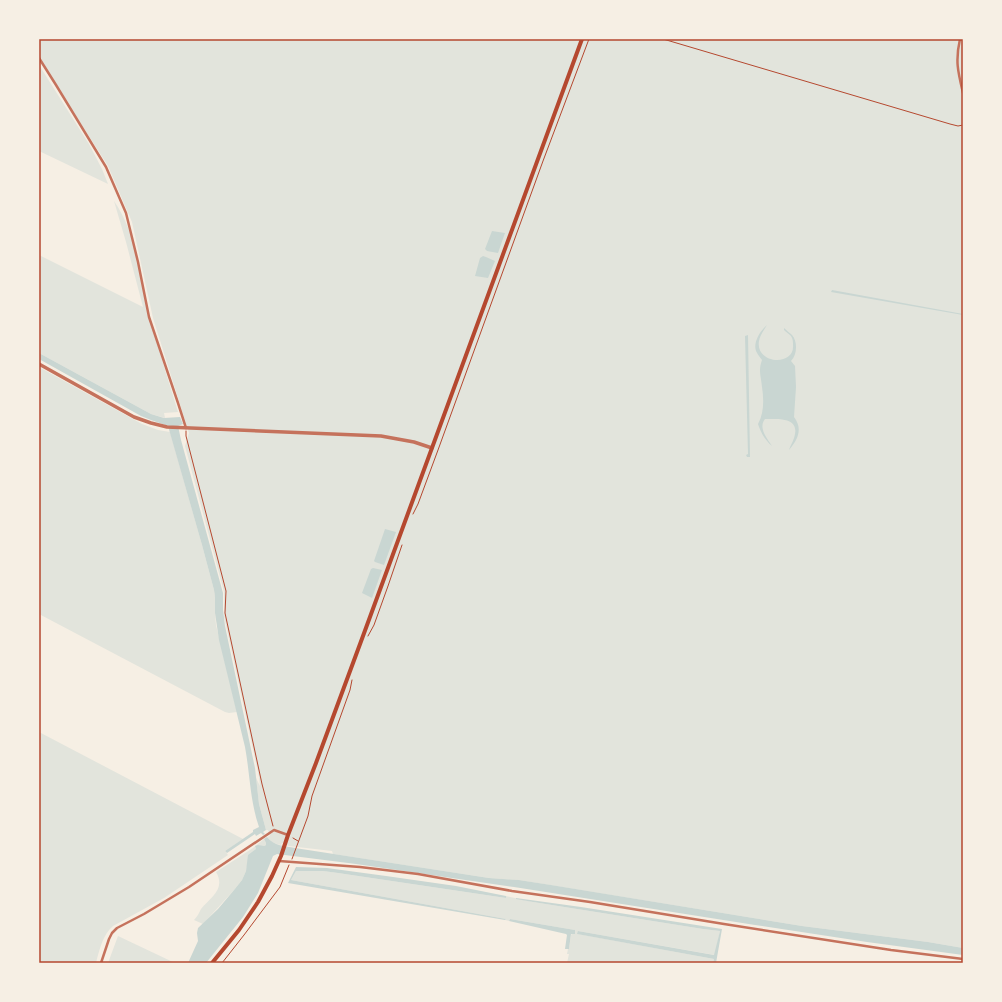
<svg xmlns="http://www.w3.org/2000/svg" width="1002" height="1002" font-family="Rubik,sans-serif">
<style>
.green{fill:#e2e4dc}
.water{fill:#c9d6d2}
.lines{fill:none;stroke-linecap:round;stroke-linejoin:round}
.path{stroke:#b5482f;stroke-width:1}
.minor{stroke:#c5725c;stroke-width:2.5}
.tertiary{stroke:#c5725c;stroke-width:3.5}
.secondary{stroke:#b5482f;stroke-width:4}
.neatline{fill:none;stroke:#b5482f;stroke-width:1.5}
</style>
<rect width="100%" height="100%" fill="#f6efe4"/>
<path class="green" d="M 39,39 L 963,39 L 963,948 L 928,942 L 802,926 L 519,880 L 489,878 L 333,854 L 332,851 L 289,846 L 282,843 L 281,845 C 275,844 271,842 267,837 L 270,836 L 268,830 L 266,830 L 259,804 L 256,778 L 260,786 L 259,777 L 224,616 L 224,592 L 185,446 L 189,433 L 153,318 L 132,222 L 108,166 L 39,58 Z
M 39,65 L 89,144 L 102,169 L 108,184 L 39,151 Z
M 114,201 C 138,236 141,281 151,321 C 159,352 169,382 178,412 L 164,413 L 165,418 L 151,414 L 39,353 L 39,255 L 143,307 L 126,242 Z
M 39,367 L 142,424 L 158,430 L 170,432 L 202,545 L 214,590 L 215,597 L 215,613 L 216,625 L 237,712 L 229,713 L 225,712 L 39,614 Z
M 39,732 L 243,839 L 225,851 L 228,855 L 164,898 L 113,926 C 103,934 99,951 96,963 L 39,963 Z
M 264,839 L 266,843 L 266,845 L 264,846 L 255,846 L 256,849 L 247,866 L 246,871 L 242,880 L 234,890 L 203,924 L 194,920 C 197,917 199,913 201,909 C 211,897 226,889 216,872 L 253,848 Z
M 296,871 L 323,871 L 338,873 L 506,898 L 506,896 L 533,902 L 703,929 L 720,931 L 715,955 L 578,931 L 578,934 L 714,959 L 713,963 L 567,963 L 569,954 L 567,954 L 568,949 L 569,949 L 571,935 L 575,930 L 510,919 L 509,921 L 505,920 L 506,919 L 291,880 Z
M 118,936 L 175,963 L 108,963 Z"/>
<path class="water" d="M 492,231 L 505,233 L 498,253 L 487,251 L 485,249 Z
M 483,256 L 486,257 L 495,261 L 488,278 L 475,276 L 480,258 Z
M 832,290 L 963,314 L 963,315 L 831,292 Z
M 767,325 C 764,330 760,335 759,341 C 755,364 795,367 793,345 C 793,342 793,339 791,336 C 789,334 786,332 784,330 L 784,328 C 787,331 790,333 792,335 C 798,342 797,355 791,361 L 795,366 L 796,387 L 794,417 C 803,429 798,439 789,450 C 790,446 793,442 794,438 C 801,417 779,419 765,419 C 758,428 767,438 772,446 C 765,440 761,433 758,424 C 764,413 764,400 762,387 C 761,376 758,371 762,360 C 760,357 758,355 756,351 C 753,342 760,331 767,325 Z
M 748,335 L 750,457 L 747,457 L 746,455 L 748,454 L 745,336 Z
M 39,353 L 151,414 L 164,418 L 180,417 L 183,424 L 178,426 L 181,440 L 223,593 L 223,610 L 225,626 L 255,768 L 259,804 L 266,830 L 263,832 L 265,834 L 263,835 L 261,833 L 256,836 L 255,834 L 227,853 L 225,851 L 253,832 L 253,830 L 259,827 C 250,801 250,774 245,747 L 219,640 L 215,613 L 215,597 L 214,590 L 202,545 L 168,426 L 151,420 L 141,416 L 39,359 Z
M 385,529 L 396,532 L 384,565 L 375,562 L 374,561 Z
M 373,568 L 382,570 L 372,598 L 362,593 L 371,569 Z
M 267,837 C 274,846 285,846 295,848 L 489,878 L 519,880 L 551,885 L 802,926 L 928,942 L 963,948 L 963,955 L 867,942 L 755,925 L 514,887 L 356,864 L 277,854 L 273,856 L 258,893 L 243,917 L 206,963 L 188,963 L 198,941 L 197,933 L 198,928 L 218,909 L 234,890 L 242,880 L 246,871 L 248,855 L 256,849 L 255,846 L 258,845 L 264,846 L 266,845 L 266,843 L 264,839 Z
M 296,867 L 327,868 L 386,876 L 456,886 L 506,896 L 506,898 L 338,873 L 323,871 L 296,871 L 291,880 L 506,919 L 505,920 L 288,883 Z
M 516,898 L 581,907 L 722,929 L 716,963 L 713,963 L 714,959 L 577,934 L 578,931 L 714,955 L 720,931 L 703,929 L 533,902 L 516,899 Z
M 510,919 L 575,930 L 575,934 L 571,934 L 569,949 L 565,949 L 567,935 L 566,934 L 509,921 Z"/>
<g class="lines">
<path class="path" d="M 663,39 L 950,124 L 958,126 L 963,125
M 186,431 L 186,436 L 226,591 L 225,613 L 262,784 L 273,826
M 413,514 L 418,504 L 438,450 L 543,161 L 589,39
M 368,636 L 374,625 L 388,586 L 402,545
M 293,838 L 298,841
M 292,859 L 308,816 L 312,796 L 350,690 L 352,680
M 222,963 L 244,935 L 280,887 L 289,865"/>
<path class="minor" d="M 960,39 C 955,61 958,72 963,93
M 39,58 L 56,85 L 106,167 L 126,213 L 138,262 L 149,317 L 178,403 L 186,428
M 279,861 L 360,867 L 418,874 L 512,891 L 590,902 L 724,924 L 891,950 L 963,959
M 101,963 L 109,939 L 112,933 L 117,928 L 144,914 L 189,887 L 274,830 L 288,835"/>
<path class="tertiary" d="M 39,364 L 134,417 L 151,423 L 167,427 L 381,436 L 414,442 L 432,448"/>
<path class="secondary" d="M 212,963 L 239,930 L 258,902 L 272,876 L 281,856 L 288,835 L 316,763 L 363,636 L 582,39"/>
</g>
<rect width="1002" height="1002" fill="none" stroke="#f6efe4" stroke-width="80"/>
<rect x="40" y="40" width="922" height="922" class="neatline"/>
</svg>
